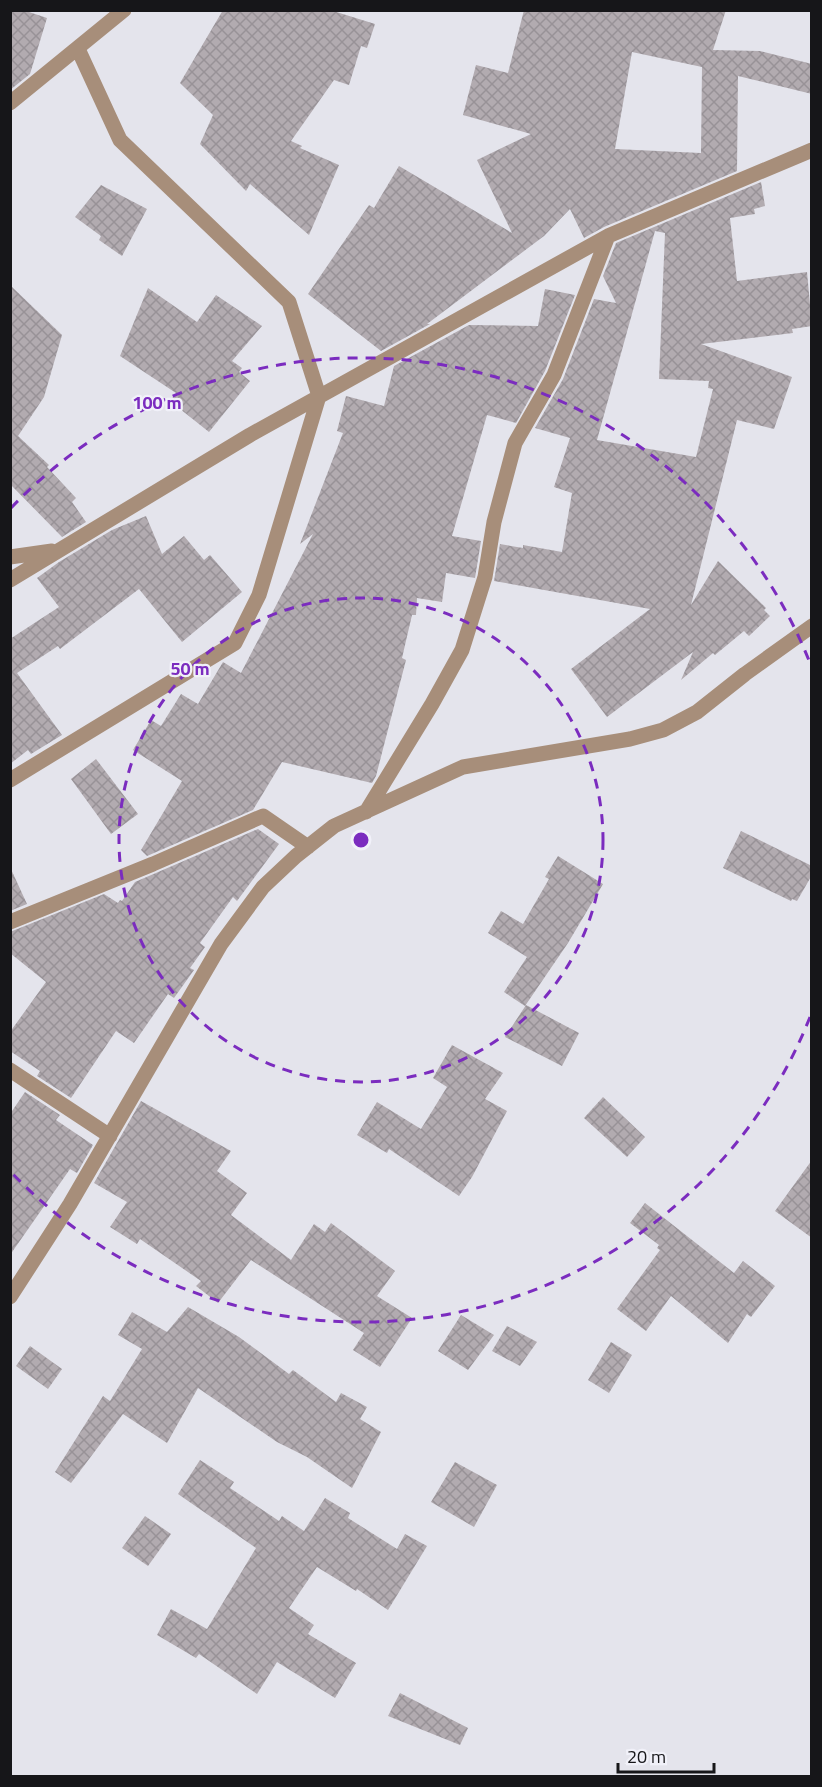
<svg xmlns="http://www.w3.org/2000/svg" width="822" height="1787" font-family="'Titillium Web',sans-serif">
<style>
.building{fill:url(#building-cross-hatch);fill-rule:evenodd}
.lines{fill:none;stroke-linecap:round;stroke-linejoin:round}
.minor{stroke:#a78e7a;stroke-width:15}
.ring{fill:none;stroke:#7b2cbf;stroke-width:3;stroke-dasharray:10 8}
.centre{fill:#7b2cbf;stroke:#f1f1f9;stroke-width:3}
.ring-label{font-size:18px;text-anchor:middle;font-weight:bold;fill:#7b2cbf;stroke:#f1f1f9;stroke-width:4.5;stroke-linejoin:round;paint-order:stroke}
</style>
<defs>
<pattern id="building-cross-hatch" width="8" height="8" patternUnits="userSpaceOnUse" patternTransform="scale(1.5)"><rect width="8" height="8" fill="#b2abb0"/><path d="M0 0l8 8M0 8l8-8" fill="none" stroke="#989297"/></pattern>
</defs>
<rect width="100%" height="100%" fill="#e4e4ec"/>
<path class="building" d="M 10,10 L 23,10 L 47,18 L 30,74 L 10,90 Z
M 223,10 L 330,10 L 375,24 L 367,48 L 361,46 L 349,85 L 334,80 L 291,141 L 302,146 L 300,148 L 339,165 L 309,235 L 250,184 L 246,191 L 200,144 L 213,115 L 180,83 Z
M 524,10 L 726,10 L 713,50 L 760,51 L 812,64 L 812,94 L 738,76 L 737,171 L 604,227 L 584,238 L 570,209 L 544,236 L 427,324 L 430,324 L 381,351 L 308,294 L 369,205 L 374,208 L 399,166 L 512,233 L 477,160 L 531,134 L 463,115 L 476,65 L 508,73 ZM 632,52 L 702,67 L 701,153 L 615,149 Z
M 761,182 L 765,206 L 754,209 L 755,214 L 730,218 L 737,281 L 807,272 L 812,326 L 792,329 L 793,333 L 701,344 L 792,377 L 774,429 L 737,420 L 691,605 L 718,561 L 766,608 L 764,610 L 770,616 L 749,636 L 744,631 L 715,655 L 713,653 L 681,680 L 693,652 L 607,717 L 571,669 L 650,609 L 494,581 L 500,544 L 523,548 L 523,545 L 562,552 L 572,493 L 554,487 L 570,438 L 535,428 L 563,379 L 594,299 L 616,303 L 603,276 L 616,243 ZM 655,231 L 665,233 L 659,379 L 709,381 L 708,388 L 713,389 L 696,457 L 597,440 Z
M 101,185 L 147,209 L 122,256 L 99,240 L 101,236 L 75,217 Z
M 10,285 L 62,335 L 44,397 L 18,436 L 49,465 L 47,467 L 76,498 L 72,502 L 86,522 L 62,537 L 10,484 Z
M 148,288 L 197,322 L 216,295 L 262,326 L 232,361 L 242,368 L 239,372 L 250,381 L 209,432 L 170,401 L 176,393 L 120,356 Z
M 545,289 L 575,295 L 545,371 L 516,423 L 487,415 L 452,536 L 481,541 L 475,578 L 446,573 L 442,602 L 417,598 L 416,615 L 412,615 L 402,658 L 406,660 L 376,776 L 372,783 L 282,762 L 253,810 L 147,856 L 141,850 L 182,781 L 133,750 L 151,720 L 161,726 L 181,694 L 198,704 L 223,662 L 241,673 L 313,534 L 300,544 L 343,433 L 337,431 L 346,396 L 384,406 L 394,366 L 469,325 L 538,326 Z
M 146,516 L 162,554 L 184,536 L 204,560 L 210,555 L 242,592 L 182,642 L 139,589 L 60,649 L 58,646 L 17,673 L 62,735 L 31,754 L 28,750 L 10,764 L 10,639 L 59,607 L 37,578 L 59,562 L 112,530 Z
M 96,759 L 138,814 L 111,834 L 71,779 Z
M 258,829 L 279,844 L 237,901 L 233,897 L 200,943 L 205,947 L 190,968 L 194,970 L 174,998 L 168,994 L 134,1043 L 116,1031 L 71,1098 L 37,1076 L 40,1071 L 10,1051 L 10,1032 L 46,982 L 10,953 L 10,932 L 104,894 L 118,903 L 120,900 L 122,901 L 135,882 Z
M 741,831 L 812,866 L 812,875 L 797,901 L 792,899 L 791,901 L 723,868 Z
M 558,856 L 603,884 L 568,943 L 525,1006 L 504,992 L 527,957 L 488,933 L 501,911 L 523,924 L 549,879 L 545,877 Z
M 10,867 L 27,904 L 10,911 Z
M 526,1005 L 579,1033 L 562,1066 L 505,1037 Z
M 452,1045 L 503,1073 L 485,1099 L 507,1111 L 472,1177 L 459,1196 L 389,1149 L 387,1153 L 357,1135 L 377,1102 L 421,1129 L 447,1087 L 433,1078 Z
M 25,1092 L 60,1115 L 56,1120 L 93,1145 L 77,1173 L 70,1169 L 10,1255 L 10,1114 Z
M 603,1097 L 645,1137 L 627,1157 L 584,1118 Z
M 141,1101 L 231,1151 L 217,1171 L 247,1193 L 231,1215 L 291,1260 L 314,1224 L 325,1232 L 331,1223 L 395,1271 L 377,1296 L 412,1318 L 380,1367 L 353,1350 L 364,1333 L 251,1260 L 218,1303 L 196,1286 L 201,1281 L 140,1239 L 137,1244 L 110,1227 L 127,1202 L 94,1183 Z
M 812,1160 L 812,1238 L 775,1211 Z
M 645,1203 L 734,1273 L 743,1261 L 775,1286 L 751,1317 L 747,1314 L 728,1343 L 671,1296 L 646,1331 L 617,1309 L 660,1250 L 657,1248 L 659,1245 L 630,1223 Z
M 188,1307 L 239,1337 L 289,1374 L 293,1370 L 336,1402 L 341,1393 L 367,1407 L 360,1419 L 381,1432 L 352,1488 L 307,1457 L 277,1442 L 198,1388 L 167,1443 L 123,1414 L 71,1483 L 55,1472 L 103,1396 L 110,1401 L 142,1349 L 118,1335 L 132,1312 L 167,1332 Z
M 461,1315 L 494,1335 L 468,1370 L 438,1351 Z
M 507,1326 L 537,1342 L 520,1366 L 492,1351 Z
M 611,1342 L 632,1355 L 609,1393 L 588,1380 Z
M 30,1346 L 62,1369 L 48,1389 L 16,1366 Z
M 200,1460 L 234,1482 L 230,1488 L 279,1521 L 282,1516 L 304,1531 L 325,1498 L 350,1513 L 348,1518 L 397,1549 L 405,1534 L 427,1546 L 388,1610 L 357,1589 L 356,1591 L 317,1567 L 289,1608 L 314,1625 L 308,1634 L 356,1663 L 335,1698 L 277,1662 L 257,1694 L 199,1654 L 196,1658 L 157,1635 L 171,1609 L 207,1629 L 256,1548 L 178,1494 Z
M 455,1462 L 497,1485 L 474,1527 L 431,1502 Z
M 145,1516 L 171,1534 L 148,1566 L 122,1548 Z
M 400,1693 L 468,1728 L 460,1745 L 388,1716 Z"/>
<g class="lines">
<path class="minor" d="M 10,103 L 124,10
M 10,557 L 52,551
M 10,580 L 250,435 L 608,236 L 812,150
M 10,780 L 235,643 L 259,595 L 319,396 L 289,302 L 120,140 L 78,49
M 366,812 L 432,704 L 462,650 L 485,577 L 494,522 L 515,443 L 554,375 L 608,236
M 10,922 L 153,864 L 263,816 L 308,847
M 10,1070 L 110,1136
M 10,1297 L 70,1204 L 221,944 L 263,887 L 296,856 L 334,826 L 463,767 L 630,739 L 663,730 L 697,712 L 745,674 L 812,626"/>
</g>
<g class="ring">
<circle cx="361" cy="840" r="242"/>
<path d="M810 1017A483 483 0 0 1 11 1172M11 508A483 483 0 0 1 810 663"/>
</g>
<circle cx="361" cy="840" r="9" class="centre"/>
<g class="ring-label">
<text x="157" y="409">100 m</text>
<text x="190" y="675">50 m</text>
</g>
<rect width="822" height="1787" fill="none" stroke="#161619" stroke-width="24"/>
<path d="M618 1763v9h96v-9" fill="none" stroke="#161619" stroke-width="3"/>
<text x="627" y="1763" font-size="18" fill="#161619" stroke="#f1f1f9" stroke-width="4.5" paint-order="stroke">20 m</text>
</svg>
